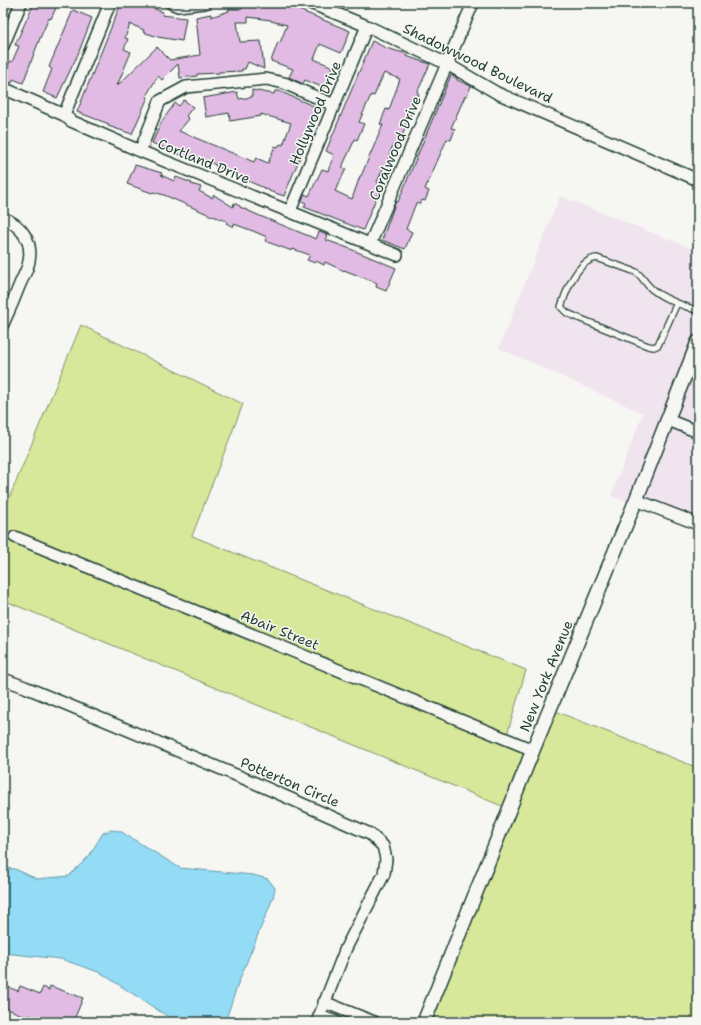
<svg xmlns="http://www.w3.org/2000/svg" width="701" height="1025" font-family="'Shantell Sans',sans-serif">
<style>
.built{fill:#f0e4ee}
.green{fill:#d7e89b;stroke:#7b9268}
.water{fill:#94dbf6;stroke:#659ca8}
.building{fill:#e2bbe4;stroke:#1f3d34;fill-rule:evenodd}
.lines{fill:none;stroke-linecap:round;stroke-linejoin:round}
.service-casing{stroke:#1f3d34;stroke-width:8}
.minor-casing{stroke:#1f3d34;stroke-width:14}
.tertiary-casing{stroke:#1f3d34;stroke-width:16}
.service{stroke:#f6f6f2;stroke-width:5.5}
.minor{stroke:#f6f6f2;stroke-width:11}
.tertiary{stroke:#f6f6f2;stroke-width:13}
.labels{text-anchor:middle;stroke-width:3;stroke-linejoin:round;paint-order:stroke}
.street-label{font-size:14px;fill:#1f3d34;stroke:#f6f6f2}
</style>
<rect width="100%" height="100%" fill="#f6f6f2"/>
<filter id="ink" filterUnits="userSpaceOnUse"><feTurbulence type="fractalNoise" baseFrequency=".025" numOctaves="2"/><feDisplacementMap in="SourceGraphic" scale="8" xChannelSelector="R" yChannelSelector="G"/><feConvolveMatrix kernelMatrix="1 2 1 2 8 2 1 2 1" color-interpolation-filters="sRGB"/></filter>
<g filter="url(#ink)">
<path class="built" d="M 560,196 L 698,251 L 698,326 L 629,502 L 611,496 L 643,413 L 499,348 Z
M 698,358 L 698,523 L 640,505 Z"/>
<path class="green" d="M 81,325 L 243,404 L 192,536 L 526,670 L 507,735 L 530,743 L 503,808 L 502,806 L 3,600 L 3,513 Z
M 555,711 L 698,768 L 698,1022 L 430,1022 Z"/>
<path class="water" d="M 111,830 L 120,831 L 180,868 L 253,875 L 268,879 L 275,888 L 273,898 L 239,981 L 225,1022 L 176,1022 L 101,973 L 61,959 L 3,953 L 3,868 L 15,869 L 37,879 L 69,876 L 89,856 L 103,833 Z"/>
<path class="building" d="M 34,3 L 58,3 L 51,19 L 49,18 L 40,38 L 23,83 L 13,79 L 12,83 L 3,80 L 3,78 L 10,61 L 12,62 L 19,46 L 15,45 Z
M 121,3 L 139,3 L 163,12 L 162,15 L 186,18 L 182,41 L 158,37 L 143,32 L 144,30 L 130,24 L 125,38 L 128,39 L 124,49 L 131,52 L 117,86 L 157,47 L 170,60 L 200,55 L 196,17 L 211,14 L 211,17 L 229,11 L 228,9 L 242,9 L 242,3 L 275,3 L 287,5 L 350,31 L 341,53 L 320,44 L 314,59 L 333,67 L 330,73 L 331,74 L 324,88 L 305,80 L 303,84 L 289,77 L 293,69 L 271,61 L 278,42 L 280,43 L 287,25 L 271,21 L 271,20 L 248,17 L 248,22 L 237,22 L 240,42 L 261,41 L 264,69 L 248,62 L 245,69 L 242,69 L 242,71 L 219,72 L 219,73 L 197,74 L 197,76 L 180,78 L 178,64 L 162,80 L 158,76 L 146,96 L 148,97 L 132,134 L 108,126 L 109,124 L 77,112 Z
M 73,10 L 92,18 L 78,54 L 57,98 L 43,92 L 52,69 L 49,67 Z
M 372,41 L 386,48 L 407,54 L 406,56 L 430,64 L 417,93 L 419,94 L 400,141 L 397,146 L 393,145 L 388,158 L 392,160 L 388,168 L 384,167 L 377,182 L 382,184 L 363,230 L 304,207 L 306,203 L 302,201 L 304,194 L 309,196 L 322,169 L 328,171 L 334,155 L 326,151 ZM 384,73 L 400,79 L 389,110 L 386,109 L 380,124 L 383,125 L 361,176 L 360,176 L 352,199 L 335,191 L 346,169 L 343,168 L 343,165 L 355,139 L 357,140 L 364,124 L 359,122 L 371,95 L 374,96 Z
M 451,75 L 457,78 L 457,80 L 471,86 L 467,96 L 465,96 L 451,128 L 455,129 L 451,140 L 447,139 L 425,189 L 429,191 L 425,201 L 422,200 L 420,204 L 416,203 L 406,229 L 412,232 L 405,249 L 382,240 L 396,201 L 398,202 Z
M 252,90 L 274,94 L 275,91 L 279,91 L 320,109 L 284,196 L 269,191 L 269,190 L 236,176 L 237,174 L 215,166 L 216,165 L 201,159 L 200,163 L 152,143 L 162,121 L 175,103 L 179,106 L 184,100 L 193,107 L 186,116 L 189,119 L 179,131 L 254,162 L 256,158 L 268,163 L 275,146 L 278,147 L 280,144 L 283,145 L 291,123 L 261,114 L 261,116 L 230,121 L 229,113 L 206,117 L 203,98 L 237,92 L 239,99 L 252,97 Z
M 135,165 L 162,173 L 161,175 L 174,181 L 176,177 L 192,183 L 191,184 L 201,187 L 199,191 L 212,198 L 214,195 L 233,207 L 234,203 L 240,206 L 240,207 L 260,216 L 316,239 L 319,232 L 328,235 L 326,240 L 348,248 L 396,268 L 386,291 L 376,287 L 377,283 L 344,270 L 344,271 L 325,262 L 324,265 L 316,261 L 315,263 L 307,260 L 310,255 L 293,249 L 292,251 L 273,244 L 265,241 L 267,237 L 253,231 L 234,224 L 233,227 L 226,223 L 227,221 L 210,215 L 164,195 L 153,192 L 152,193 L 127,184 Z
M 3,985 L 18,991 L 20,986 L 40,994 L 43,987 L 49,990 L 50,986 L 83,998 L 73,1022 L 46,1022 L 28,1015 L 27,1017 L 3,1007 Z"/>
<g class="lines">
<g class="service-casing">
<path id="service" d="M 677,303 L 658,345 L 654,347 L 648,346 L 581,319 L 567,313 L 561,307 C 566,291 577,260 597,258 L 636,272 C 643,277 646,285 653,290 C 665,300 683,305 698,311"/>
</g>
<g class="minor-casing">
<path id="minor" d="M 171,3 L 178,6 L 205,3
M 310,3 L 367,26 L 447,64 L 497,93 L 698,180
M 3,46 L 21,3
M 3,88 L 64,115 L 71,121 L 140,151 L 397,255
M 64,115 L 110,3
M 140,151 L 160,101 L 186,87 L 266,79 L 284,83 L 334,105
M 290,211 L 367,26
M 3,218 C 21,225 33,241 29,261 C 28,269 23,277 20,284 C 15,297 9,311 3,324
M 370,244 L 473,3
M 668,420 L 698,432
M 636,500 L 698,524
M 15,537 L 533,750
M 3,680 L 6,680 L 25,687 L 255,783 L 370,834 L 383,846 L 386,859 L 384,874 L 346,948 L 317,1022
M 324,1002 L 374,1022
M 319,1016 L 336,1022"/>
</g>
<g class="tertiary-casing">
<path id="tertiary" d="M 424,1022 L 533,750 L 636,500 L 698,342"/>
</g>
<use href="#service" class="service"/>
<use href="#minor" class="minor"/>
<use href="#tertiary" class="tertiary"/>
</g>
</g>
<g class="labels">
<g class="street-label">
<text transform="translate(478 63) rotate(26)" y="5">Shadowwood Boulevard</text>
<text transform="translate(315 113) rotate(-67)" y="5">Hollywood Drive</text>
<text transform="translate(395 148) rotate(-67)" y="5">Coralwood Drive</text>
<text transform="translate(204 161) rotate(22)" y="5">Cortland Drive</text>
<text transform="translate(280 630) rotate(22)" y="5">Abair Street</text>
<text transform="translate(546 676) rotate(-68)" y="5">New York Avenue</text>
<text transform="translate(290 782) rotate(23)" y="5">Potterton Circle</text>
</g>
</g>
<rect width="701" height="1025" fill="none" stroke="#f6f6f2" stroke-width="16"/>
<rect x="8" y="8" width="685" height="1009" fill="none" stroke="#1f3d34" stroke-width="1.5" filter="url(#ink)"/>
</svg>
